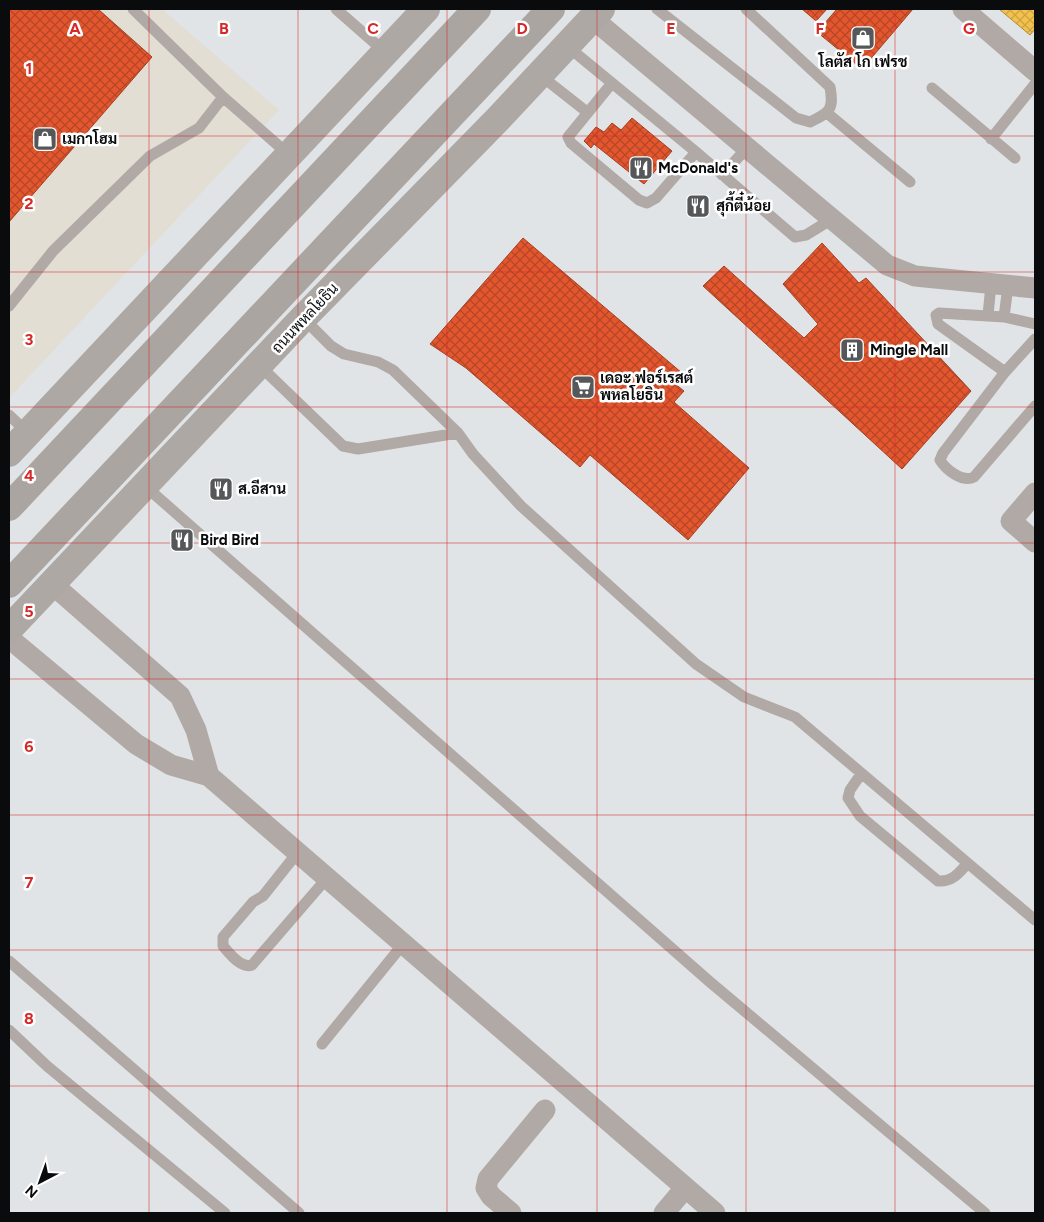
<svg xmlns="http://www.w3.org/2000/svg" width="1044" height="1222" font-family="Figtree,Sarabun,sans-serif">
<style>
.commercial{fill:#e2ded3}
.homes{fill:url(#homes-cross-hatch);stroke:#ac8a3a}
.shops{fill:url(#shops-cross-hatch);stroke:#a34024}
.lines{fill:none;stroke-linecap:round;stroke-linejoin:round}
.lane{stroke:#b0a9a5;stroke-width:11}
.street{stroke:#b0a9a5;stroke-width:21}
.secondary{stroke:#aea8a5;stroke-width:28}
.highway{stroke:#aba5a1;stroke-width:28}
.grid{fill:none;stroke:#d62828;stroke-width:1;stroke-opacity:0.55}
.labels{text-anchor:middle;stroke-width:5;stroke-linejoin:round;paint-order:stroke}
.poi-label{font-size:15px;font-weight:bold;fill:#0a0b0d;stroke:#fff;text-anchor:start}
.street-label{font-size:15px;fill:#0a0b0d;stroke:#fff}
.grid-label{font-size:16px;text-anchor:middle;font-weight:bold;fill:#d62828;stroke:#fff;stroke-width:5;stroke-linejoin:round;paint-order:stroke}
</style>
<defs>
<pattern id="homes-cross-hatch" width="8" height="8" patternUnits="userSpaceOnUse" patternTransform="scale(1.25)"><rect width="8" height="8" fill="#f2c14e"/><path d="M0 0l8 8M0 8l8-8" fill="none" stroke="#cea443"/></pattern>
<pattern id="shops-cross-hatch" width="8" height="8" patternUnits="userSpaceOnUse" patternTransform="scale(1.25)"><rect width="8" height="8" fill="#e4572e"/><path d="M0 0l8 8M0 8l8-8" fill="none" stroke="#b74626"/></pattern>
</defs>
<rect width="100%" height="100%" fill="#e1e4e6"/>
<path class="commercial" d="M 9,9 L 162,9 L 279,110 L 9,398 Z"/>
<path class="homes" d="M 999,9 L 1035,9 L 1035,29 L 1030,35 Z"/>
<path class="shops" d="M 9,9 L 98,9 L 152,57 L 9,222 Z
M 802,9 L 827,9 L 816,21 Z
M 837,9 L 913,9 L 862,69 L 817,32 Z
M 632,118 L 672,151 L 644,184 L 594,144 L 591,148 L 584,141 L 596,127 L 604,132 L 612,123 L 621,130 Z
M 523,238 L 682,373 L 674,383 L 684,391 L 674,402 L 749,468 L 688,540 L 590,455 L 580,467 L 466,368 L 430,344 Z
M 822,243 L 859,283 L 866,278 L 971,391 L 902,469 L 703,286 L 724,266 L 804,338 L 818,324 L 783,284 Z"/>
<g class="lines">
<path class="lane" d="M 133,9 L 223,97 L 288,154
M 336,9 L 385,52
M 657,9 L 796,118 L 810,122 C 830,112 834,110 830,87 L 746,9
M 567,46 L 696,152 L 656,198 L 647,203 L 639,200 L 571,143 L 568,137 L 612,83
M 540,75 L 587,112
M 932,88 L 1015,158
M 827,113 L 910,182
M 991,139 L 1035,84
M 696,152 L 795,237 L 806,235 L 832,219
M 722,175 L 747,148
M 9,306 L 53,251 L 150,156 L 199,128 L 223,97
M 988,315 L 991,285
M 1004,317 L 1008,286
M 303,318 L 331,346 L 344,354 L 378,362 L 393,370 L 458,433 L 473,454 L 521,506 L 696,664 L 744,697 L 795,717 L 1035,920
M 1035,324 L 1004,317 L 939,313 L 936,315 L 938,324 L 1005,372 L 1035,339
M 260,366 L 343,446 L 358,449 L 458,433
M 1005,372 L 943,453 L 940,460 C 946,470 963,483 974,477 L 1035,406
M 9,415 L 27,432
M 145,486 L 710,982 L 985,1213
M 861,774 L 850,790 L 848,798 L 860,816 L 938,881 C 952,882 958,874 967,864
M 298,852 L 263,896 L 253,902 L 223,937 L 223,946 C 229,953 241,969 252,965 L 327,878
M 9,961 L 299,1213
M 9,1030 L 47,1066 L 225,1213
M 322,1044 L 404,943"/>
<path class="street" d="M 963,9 L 1035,71
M 592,18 L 887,265 L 915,276 L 1035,288
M 1035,493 L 1011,521 L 1035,542
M 51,583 L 180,696 L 196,730 L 209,776
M 9,638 L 136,744 L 171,765 L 209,776 L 715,1213
M 511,1213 L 491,1196 L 486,1188 L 488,1179 L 545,1110
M 664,1213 L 685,1188"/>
<path class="secondary" d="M 9,453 L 426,9
M 9,629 L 303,318 L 498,119 L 601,9"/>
<path class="highway" d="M 9,507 L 477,9
M 9,584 L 551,9"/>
</g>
<path class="grid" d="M 149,9 L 149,1213M 298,9 L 298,1213M 447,9 L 447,1213M 597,9 L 597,1213M 746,9 L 746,1213M 895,9 L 895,1213M 9,136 L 1035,136M 9,272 L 1035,272M 9,407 L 1035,407M 9,543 L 1035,543M 9,679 L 1035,679M 9,815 L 1035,815M 9,950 L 1035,950M 9,1086 L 1035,1086"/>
<defs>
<g id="shop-square" transform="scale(1.25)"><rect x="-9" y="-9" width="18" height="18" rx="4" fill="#555759" stroke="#fff"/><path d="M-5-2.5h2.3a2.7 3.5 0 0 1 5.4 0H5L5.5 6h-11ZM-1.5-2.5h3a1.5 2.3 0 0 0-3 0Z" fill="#fff"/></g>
<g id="restaurant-square" transform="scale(1.25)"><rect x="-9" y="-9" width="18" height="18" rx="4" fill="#555759" stroke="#fff"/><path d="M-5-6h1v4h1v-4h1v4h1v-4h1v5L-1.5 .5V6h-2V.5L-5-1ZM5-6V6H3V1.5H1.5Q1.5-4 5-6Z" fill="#fff"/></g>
<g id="building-square" transform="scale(1.25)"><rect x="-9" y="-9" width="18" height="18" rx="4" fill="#555759" stroke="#fff"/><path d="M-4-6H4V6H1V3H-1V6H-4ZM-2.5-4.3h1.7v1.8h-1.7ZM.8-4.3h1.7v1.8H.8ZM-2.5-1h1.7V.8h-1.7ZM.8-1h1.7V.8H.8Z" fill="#fff"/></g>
<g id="supermarket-square" transform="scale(1.25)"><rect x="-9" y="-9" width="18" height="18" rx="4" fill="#555759" stroke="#fff"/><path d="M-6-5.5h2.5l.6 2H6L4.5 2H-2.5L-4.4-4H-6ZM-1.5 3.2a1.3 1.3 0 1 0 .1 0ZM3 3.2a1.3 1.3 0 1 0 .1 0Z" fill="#fff"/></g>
</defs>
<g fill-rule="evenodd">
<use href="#shop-square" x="863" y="38"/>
<use href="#shop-square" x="45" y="139"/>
<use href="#restaurant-square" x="641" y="168"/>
<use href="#restaurant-square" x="698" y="206"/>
<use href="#building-square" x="852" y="350"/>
<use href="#supermarket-square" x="583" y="387"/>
<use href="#restaurant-square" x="221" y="489"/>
<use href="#restaurant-square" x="182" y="540"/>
</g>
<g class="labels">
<g class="poi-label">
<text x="863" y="67" text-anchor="middle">โลตัส โก เฟรช</text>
<text x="62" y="144">เมกาโฮม</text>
<text x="658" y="173">McDonald's</text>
<text x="716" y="211">สุกี้ตี๋น้อย</text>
<text x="870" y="355">Mingle Mall</text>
<text x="600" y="383">เดอะ ฟอร์เรสต์<tspan x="600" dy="17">พหลโยธิน</tspan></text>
<text x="238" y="494">ส.อีสาน</text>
<text x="200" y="545">Bird Bird</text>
</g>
<g class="street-label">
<text transform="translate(305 318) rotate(-47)" y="5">ถนนพหลโยธิน</text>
</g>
</g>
<g class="grid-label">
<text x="75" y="34">A</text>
<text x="224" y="34">B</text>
<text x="373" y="34">C</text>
<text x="522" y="34">D</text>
<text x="671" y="34">E</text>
<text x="820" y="34">F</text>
<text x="969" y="34">G</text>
<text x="29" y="74">1</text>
<text x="29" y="209">2</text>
<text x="29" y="345">3</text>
<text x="29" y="481">4</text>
<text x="29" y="617">5</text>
<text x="29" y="752">6</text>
<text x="29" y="888">7</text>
<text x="29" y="1024">8</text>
</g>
<rect width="1044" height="1222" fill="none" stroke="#0a0b0d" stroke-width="20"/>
<g transform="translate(40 1182) rotate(221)" stroke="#ffffff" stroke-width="4" paint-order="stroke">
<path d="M0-4L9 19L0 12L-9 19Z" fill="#0a0b0d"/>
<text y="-8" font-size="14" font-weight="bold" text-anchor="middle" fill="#0a0b0d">N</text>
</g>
</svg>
